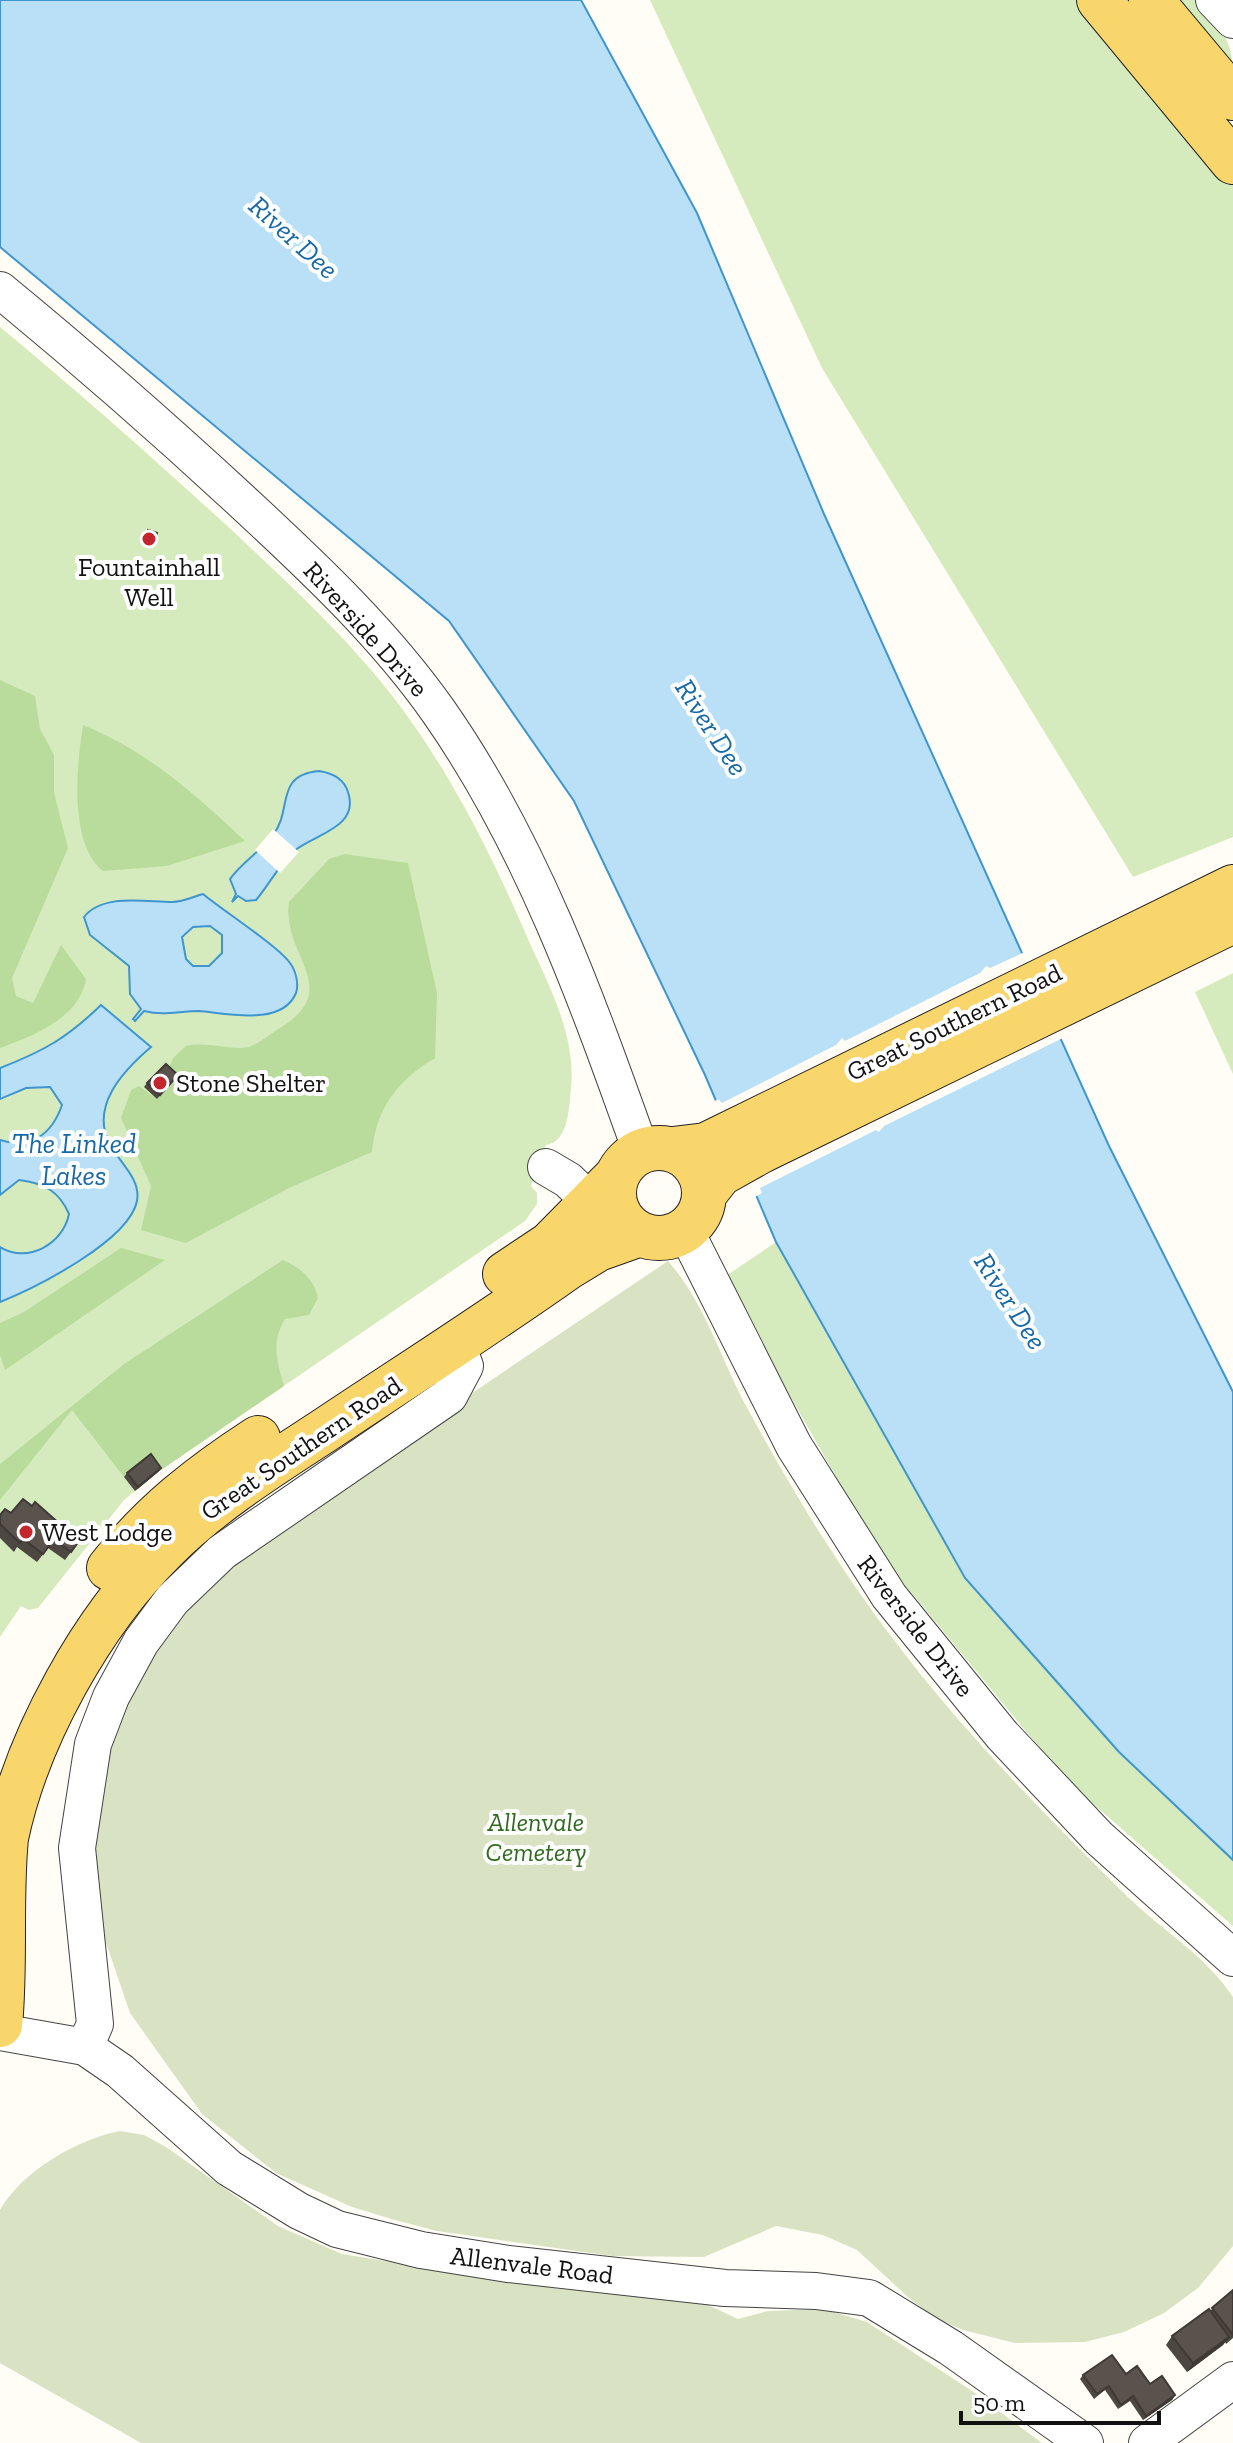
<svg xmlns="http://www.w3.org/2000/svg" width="1233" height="2443" font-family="'Zilla Slab',serif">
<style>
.green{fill:#d5ebbd}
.forest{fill:#b9dc9c}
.cemetery{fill:#d9e3c4}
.water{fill:#b9e0f7;stroke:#3f96cf;stroke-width:2;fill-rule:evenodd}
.pier{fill:#fffdf5}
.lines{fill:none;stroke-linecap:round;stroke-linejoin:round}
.minor-casing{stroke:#444;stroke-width:38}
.major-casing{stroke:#222;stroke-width:46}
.minor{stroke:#fff;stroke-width:36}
.major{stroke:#f9d66b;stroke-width:44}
.wall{fill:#4d4742}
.shaded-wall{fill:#3f3936}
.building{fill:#5a524d;stroke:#3f3936;stroke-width:2}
.poi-dot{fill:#c4262e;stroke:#fff;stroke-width:3}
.labels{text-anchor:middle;stroke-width:8;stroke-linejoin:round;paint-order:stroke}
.poi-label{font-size:26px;fill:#111;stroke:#fff;text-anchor:start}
.street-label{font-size:26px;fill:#111;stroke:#fff}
.park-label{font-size:26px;font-style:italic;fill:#2f6b1f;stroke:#fff}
.water-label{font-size:28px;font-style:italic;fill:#1768a6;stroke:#fff}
</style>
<rect width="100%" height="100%" fill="#fffdf5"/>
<path class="green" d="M 650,0 L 1099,0 L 1233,162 L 1233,837 L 1133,877 L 822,368 Z
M 1174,0 L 1200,0 C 1218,19 1233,44 1233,70 Z
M 0,327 C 81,394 160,464 237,535 C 294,589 353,643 400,706 C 453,777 493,858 528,939 C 549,986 576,1035 571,1088 C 569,1106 569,1142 546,1145 L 531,1186 L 537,1193 L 537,1204 L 525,1221 L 158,1472 L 124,1500 L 38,1608 L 29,1610 L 21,1606 L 0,1637 Z
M 1233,973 L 1233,1074 L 1195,992 Z
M 776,1242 L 965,1578 L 1119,1752 L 1233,1860 L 1233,1926 L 1067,1781 L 881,1556 L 723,1278 Z"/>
<path class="forest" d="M 0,680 L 35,696 L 40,729 L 54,755 L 54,793 L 68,848 L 12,978 L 16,996 L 33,1003 L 61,945 L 86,979 C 80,1018 33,1036 0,1048 Z
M 83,725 C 146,750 196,795 245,841 L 167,866 L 103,871 C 68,843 77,764 83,725 Z
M 344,854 L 408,863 L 437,993 L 435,1058 C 398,1080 376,1108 372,1152 L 289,1188 L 186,1243 L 141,1230 L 151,1186 L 121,1118 L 131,1090 L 139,1086 L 157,1099 L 173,1058 L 186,1046 C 207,1041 232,1051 248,1047 C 258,1045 271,1033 280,1028 C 345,988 281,956 289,902 L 329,859 Z
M 121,1248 L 165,1260 L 5,1370 L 0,1355 L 0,1323 L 24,1312 Z
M 283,1260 C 300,1267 314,1279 318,1298 L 309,1315 L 285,1319 C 271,1341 277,1363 284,1386 L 158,1472 L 148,1459 L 124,1477 L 72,1410 L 0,1500 L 0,1464 L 124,1364 Z"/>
<path class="cemetery" d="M 668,1261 C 704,1302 720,1356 745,1404 C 791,1489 841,1572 900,1648 C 969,1738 1048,1818 1129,1898 C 1163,1931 1206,1956 1233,1997 L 1233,2246 L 1198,2288 L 1164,2313 L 1124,2332 L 1085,2342 L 1015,2343 L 963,2330 L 935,2318 L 909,2298 L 857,2250 L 823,2235 L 776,2226 L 704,2257 L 612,2256 L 437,2231 L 395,2220 L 352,2207 L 276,2173 L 202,2114 L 130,2013 L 104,1937 L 93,1850 L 97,1799 L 122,1705 L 151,1650 L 226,1559 Z
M 120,2131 L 144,2135 L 166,2147 L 278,2226 L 342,2254 L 560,2289 L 702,2302 L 738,2319 L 768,2311 L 824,2309 L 867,2322 L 972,2391 L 1042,2443 L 141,2443 L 0,2363 L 0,2210 C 22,2171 78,2139 120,2131 Z"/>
<path class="water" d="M 0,0 L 581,0 L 697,213 L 824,514 L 1109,1146 L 1233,1392 L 1233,1860 L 1119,1752 L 965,1578 L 776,1242 L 705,1075 L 574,801 L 449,621 L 0,247 Z
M 319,771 C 332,773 344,779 348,792 C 360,828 314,834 294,851 C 278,866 269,885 256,900 L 246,901 L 238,896 L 232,902 L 236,894 L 230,879 C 241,863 261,851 273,835 C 293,810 274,775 319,771 Z
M 203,894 C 222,910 278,946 290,963 C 296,971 299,984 296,993 C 282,1027 226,1013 199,1011 C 179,1011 164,1016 144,1011 L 135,1021 L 133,1019 L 141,1009 L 130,994 L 129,966 L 90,935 L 84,917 C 103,893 145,902 172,902 C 184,902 192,897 203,894 ZM 210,926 L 222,935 L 222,953 L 209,966 L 193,966 L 186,959 L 182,937 L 193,927 Z
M 101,1005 L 151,1047 C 124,1070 88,1107 111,1146 C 120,1163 141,1179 137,1201 C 129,1241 35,1288 0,1302 L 0,1247 C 28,1264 63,1244 69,1214 C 59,1191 44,1183 19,1180 L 0,1195 L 0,1140 C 31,1150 52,1134 62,1105 L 50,1087 L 26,1088 L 0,1099 L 0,1068 C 44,1051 67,1038 101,1005 Z"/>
<path class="pier" d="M 273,829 L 299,852 L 280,873 L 255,850 Z
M 1027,951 L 1065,1037 L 884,1126 L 879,1132 L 876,1130 L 760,1188 L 762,1193 L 753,1198 L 712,1103 L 718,1099 L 722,1103 L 836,1045 L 842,1038 L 845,1041 L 980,973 L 986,966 L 990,968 Z"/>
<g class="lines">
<g class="minor-casing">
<path id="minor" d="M 1214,0 L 1233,20
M 0,290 C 84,359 166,431 246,505 C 315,569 385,635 439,712 C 532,845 587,1000 641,1151
M 546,1167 L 568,1180 L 590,1201
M 685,1230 L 794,1446 L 889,1596 L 1002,1735 L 1099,1838 L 1233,1958
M 0,2032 L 85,2047 L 120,2071 L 229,2168 L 299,2211 L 337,2229 L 421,2250 L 508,2264 L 725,2288 L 816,2291 L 869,2298 L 951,2348 L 1085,2443
M 85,2047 L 95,2024 L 77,1848 L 93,1744 L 111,1697 L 141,1642 L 172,1600 L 222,1552 L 449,1396 L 465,1366 L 456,1343
M 1147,2443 L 1233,2380"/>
</g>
<g class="major-casing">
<path id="major" d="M 1099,0 L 1233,162
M 1151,0 L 1233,98
M614 1193a45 45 0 1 1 90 0a45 45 0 1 1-90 0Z
M 673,1149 L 706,1145 L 1233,887
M 705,1193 L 720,1174 L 761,1151 L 1233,921
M 505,1274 L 550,1244 L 617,1176
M 109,1568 C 151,1514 201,1475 258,1438
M 0,2025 C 6,1963 0,1899 6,1838 C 27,1737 92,1621 165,1549 C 212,1502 270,1466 325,1430 C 406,1376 488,1324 567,1268 L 598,1249 L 640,1234"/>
</g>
<use href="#minor" class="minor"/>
<use href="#major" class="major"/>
</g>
<path class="wall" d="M 178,1075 L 157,1099 L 144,1087 L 147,1083 Z
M 161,1468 L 158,1472 L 135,1491 L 124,1477 L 127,1473 Z
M 0,1515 L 79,1541 L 65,1560 L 48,1548 L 37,1562 L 17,1547 L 14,1552 L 0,1538 Z
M 1233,2290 L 1233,2338 L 1226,2344 L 1225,2342 L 1223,2345 L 1187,2372 L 1166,2345 L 1172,2336 L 1210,2311 Z
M 1126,2374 L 1150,2384 L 1175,2395 L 1172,2400 L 1143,2420 L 1130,2401 L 1118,2409 L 1105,2390 L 1094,2399 L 1080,2379 L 1083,2375 Z"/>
<path class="shaded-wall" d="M 146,537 L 155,540 L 152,544 L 143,541 Z
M 161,1468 L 158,1472 L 135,1491 L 138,1487 Z
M 1229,2337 L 1223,2345 L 1187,2372 L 1193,2363 Z
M 1175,2395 L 1172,2400 L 1143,2420 L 1146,2416 Z"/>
<path class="building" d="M 148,530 L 157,533 L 155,540 L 146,537 Z
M 166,1064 L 178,1075 L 160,1095 L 147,1083 Z
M 151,1454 L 161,1468 L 138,1487 L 127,1473 Z
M 23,1499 L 32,1506 L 35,1502 L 79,1541 L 71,1552 L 54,1539 L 43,1554 L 23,1539 L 20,1543 L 0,1524 L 0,1515 L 5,1509 L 11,1513 Z
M 1233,2290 L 1233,2335 L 1212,2308 Z
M 1209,2309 L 1229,2337 L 1193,2363 L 1172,2336 Z
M 1112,2355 L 1126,2374 L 1137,2366 L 1150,2384 L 1162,2376 L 1175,2395 L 1146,2416 L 1133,2396 L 1121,2405 L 1109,2386 L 1097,2394 L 1083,2375 Z"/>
<g class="poi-dot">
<circle cx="149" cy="539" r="8"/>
<circle cx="160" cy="1083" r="8"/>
<circle cx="26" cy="1532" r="8"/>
</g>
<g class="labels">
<g class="poi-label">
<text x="149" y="576" text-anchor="middle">Fountainhall<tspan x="149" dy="30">Well</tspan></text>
<text x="176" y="1092">Stone Shelter</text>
<text x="42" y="1541">West Lodge</text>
</g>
<g class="street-label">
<text transform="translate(366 629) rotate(48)" y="9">Riverside Drive</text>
<text transform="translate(954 1022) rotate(-26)" y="9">Great Southern Road</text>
<text transform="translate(301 1448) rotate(-34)" y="9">Great Southern Road</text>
<text transform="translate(916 1626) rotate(52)" y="9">Riverside Drive</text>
<text transform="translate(532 2265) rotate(7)" y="9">Allenvale Road</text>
</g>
<g class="park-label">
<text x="536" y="1831">Allenvale<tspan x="536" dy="30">Cemetery</tspan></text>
</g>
<g class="water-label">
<text transform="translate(294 237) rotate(42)" y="10">River Dee</text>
<text transform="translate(712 727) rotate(57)" y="10">River Dee</text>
<text x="74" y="1153">The Linked<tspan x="74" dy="32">Lakes</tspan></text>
<text transform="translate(1011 1301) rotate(57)" y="10">River Dee</text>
</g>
</g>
<path d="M961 2411v12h198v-12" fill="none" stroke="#111111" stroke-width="4"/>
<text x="973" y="2411" font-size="24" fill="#111111" stroke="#ffffff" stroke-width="6" paint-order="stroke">50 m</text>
</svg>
